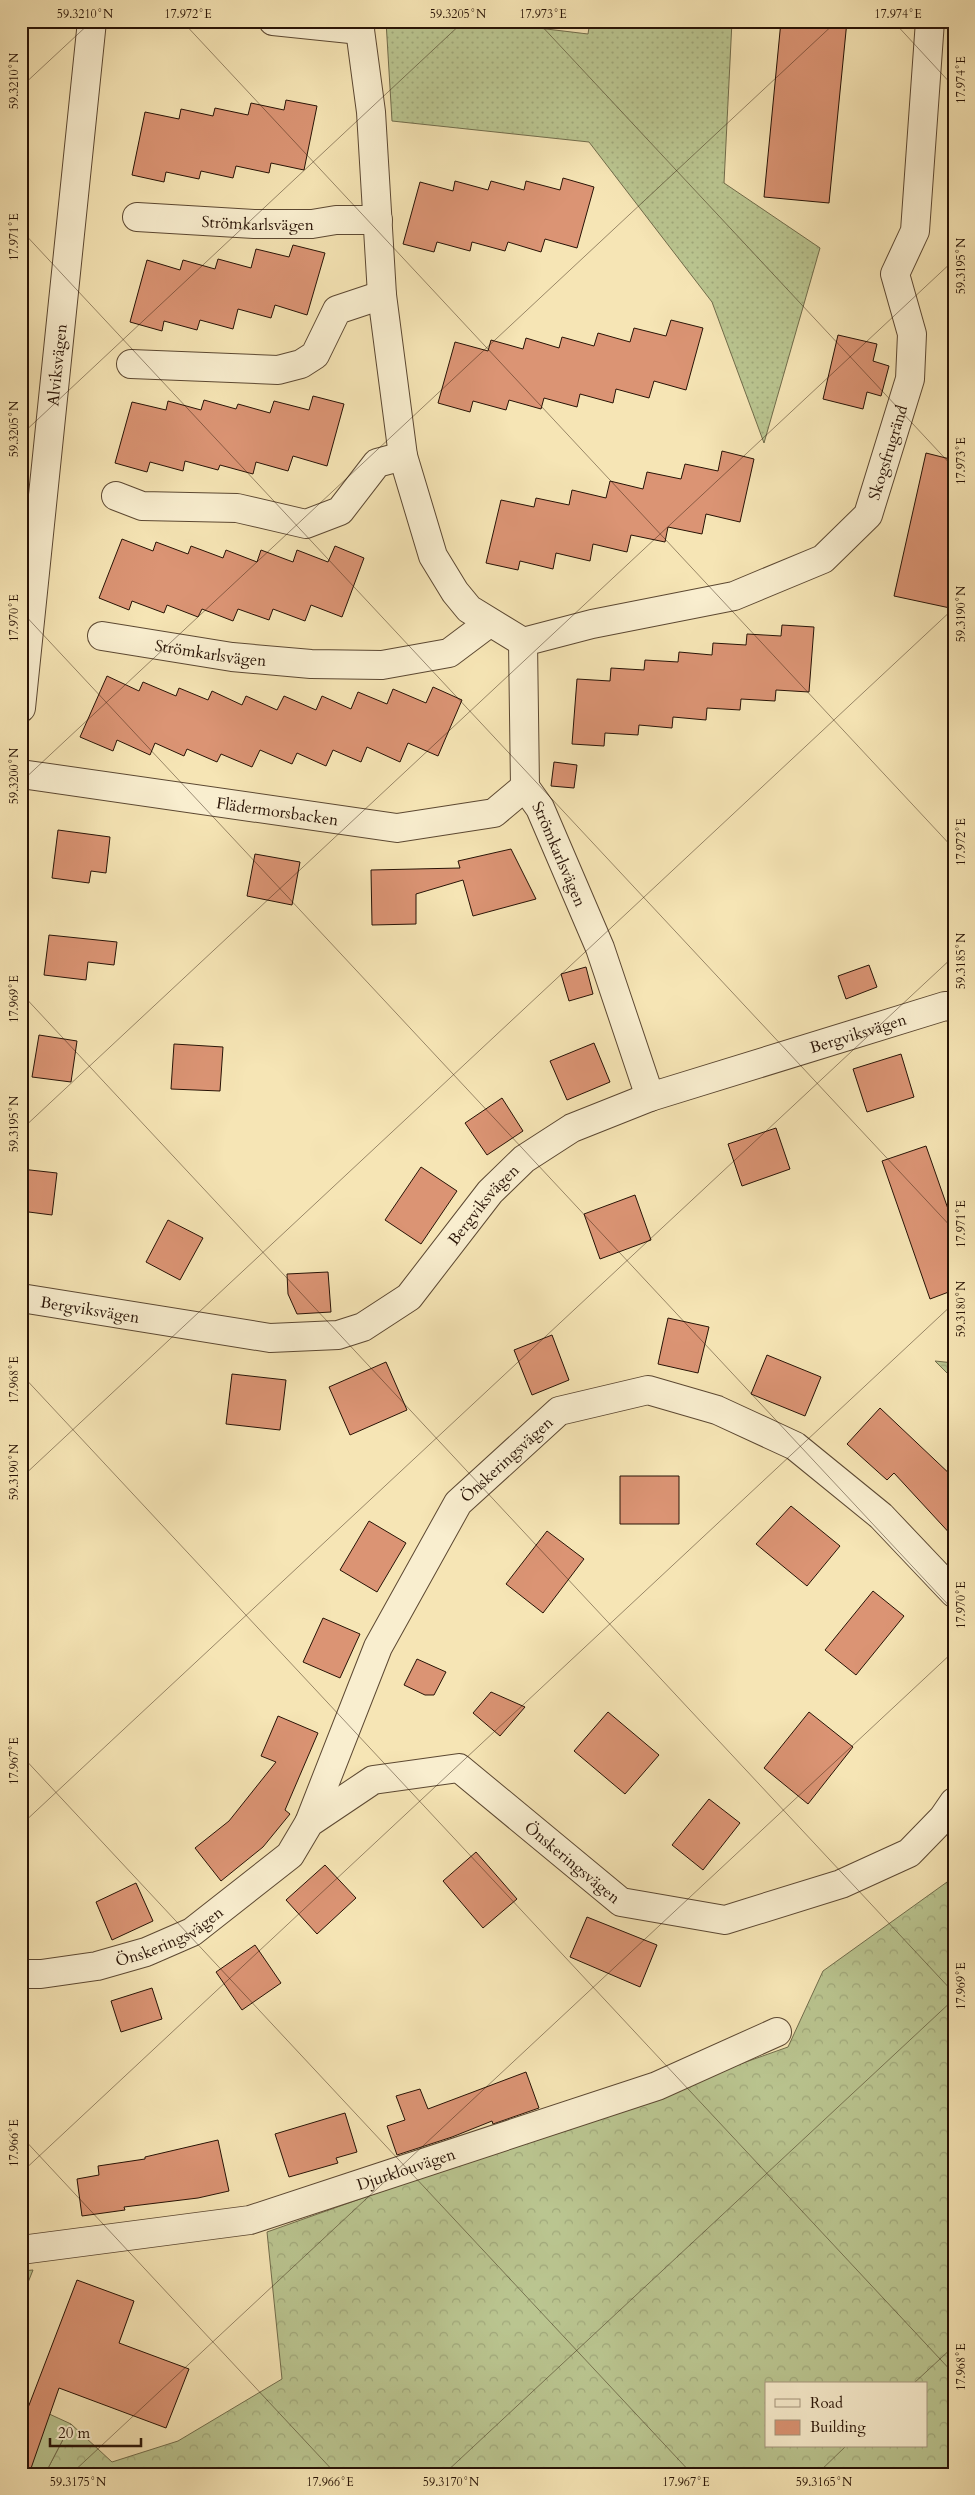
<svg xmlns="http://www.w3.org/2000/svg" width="975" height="2495" font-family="Cardo,serif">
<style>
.grass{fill:url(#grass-dots);stroke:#716c4b}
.forest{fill:url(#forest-crowns);stroke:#716c4b;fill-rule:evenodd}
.pitch{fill:#bac590;stroke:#716c4b}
.building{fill:#db9474;stroke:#281306}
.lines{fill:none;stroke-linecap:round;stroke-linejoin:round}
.minor-casing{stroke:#5c4832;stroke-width:30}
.minor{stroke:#f9eecf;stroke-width:28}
.ticks{fill:none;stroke:#281306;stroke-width:1;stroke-opacity:0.45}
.labels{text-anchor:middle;stroke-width:5;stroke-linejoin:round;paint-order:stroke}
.street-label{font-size:16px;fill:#281306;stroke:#f9eecf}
.neatline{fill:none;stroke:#281306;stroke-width:2}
.ticks-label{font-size:12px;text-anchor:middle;fill:#281306}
</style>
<defs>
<pattern id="grass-dots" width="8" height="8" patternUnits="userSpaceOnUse" patternTransform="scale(1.25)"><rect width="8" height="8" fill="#bac590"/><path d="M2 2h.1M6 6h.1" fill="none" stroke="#a0a87b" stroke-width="1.8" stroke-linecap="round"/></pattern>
<pattern id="forest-crowns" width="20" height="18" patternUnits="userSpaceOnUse" patternTransform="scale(1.25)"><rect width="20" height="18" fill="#bac590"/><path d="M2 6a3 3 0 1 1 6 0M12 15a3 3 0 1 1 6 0" fill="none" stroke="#a0a87b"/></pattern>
</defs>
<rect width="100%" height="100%" fill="#f6e5b5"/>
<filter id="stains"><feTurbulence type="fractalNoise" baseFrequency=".004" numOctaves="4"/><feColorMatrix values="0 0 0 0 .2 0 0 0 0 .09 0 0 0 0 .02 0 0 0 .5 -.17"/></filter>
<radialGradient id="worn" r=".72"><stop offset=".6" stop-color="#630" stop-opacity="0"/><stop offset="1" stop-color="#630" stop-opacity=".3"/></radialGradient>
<path class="grass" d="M 386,21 L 480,21 L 588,34 L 590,21 L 732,21 L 724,183 L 820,248 L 764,443 L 712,302 L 589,142 L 392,121 Z"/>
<path class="forest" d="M 935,1361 L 954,1363 L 954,1380 Z
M 954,1877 L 954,2474 L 45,2474 L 71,2424 L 112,2462 L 178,2441 L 282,2379 L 267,2232 L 788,2047 L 823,1971 ZM 766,2384 L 926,2384 L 926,2446 L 766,2446 Z"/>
<path class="pitch" d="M 33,2270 L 21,2300 L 21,2271 Z
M 21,2401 L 71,2424 L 45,2474 L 21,2474 Z"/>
<path class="building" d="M 781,21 L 847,21 L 829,203 L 764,197 Z
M 286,100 L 317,106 L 304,170 L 271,163 L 269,173 L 236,166 L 233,178 L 201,171 L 199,179 L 166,172 L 164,182 L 132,175 L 145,112 L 179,119 L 181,109 L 213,116 L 215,108 L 248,115 L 251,103 L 284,110 Z
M 563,178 L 594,187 L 577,248 L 545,239 L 541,252 L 508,242 L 505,251 L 472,242 L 470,251 L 437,242 L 434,252 L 403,244 L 420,182 L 453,191 L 455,181 L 488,190 L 491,181 L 524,190 L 526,181 L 560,190 Z
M 293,245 L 325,253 L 307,315 L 275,305 L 271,318 L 238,309 L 233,329 L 200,320 L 197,330 L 164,321 L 162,331 L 130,322 L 147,260 L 180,270 L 183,260 L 215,269 L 218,259 L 251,268 L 256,249 L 289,257 Z
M 671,320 L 703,328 L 686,390 L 654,381 L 649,398 L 616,389 L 613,403 L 580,394 L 577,407 L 544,398 L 541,409 L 509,400 L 506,410 L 473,401 L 470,412 L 438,403 L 455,342 L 488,351 L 491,340 L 523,349 L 526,338 L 559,348 L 562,337 L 594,346 L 598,333 L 630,342 L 634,328 L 666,336 Z
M 838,335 L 877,344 L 873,361 L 889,366 L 881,396 L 867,392 L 863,409 L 823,399 Z
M 313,396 L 344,404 L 327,466 L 293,456 L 288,471 L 256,462 L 253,474 L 220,465 L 218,470 L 185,461 L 183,471 L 150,462 L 147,472 L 115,463 L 132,402 L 166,410 L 168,401 L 201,410 L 204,400 L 236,409 L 238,404 L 270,413 L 274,401 L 309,410 Z
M 722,451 L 754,459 L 740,522 L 706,514 L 702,534 L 668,527 L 665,542 L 631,535 L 627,552 L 593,544 L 590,561 L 556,553 L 553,569 L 520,561 L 518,570 L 486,563 L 501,500 L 534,507 L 536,498 L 569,505 L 572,490 L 606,498 L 610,481 L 643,489 L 647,472 L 681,479 L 685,464 L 718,471 Z
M 926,453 L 954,460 L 954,590 L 950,608 L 894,596 Z
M 122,539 L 153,551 L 156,542 L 188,554 L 191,546 L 223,558 L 226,550 L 257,562 L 261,550 L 293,562 L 297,550 L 328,562 L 335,546 L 364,558 L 342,617 L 311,605 L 305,621 L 273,609 L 269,620 L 238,609 L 233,621 L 202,609 L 198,617 L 167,605 L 164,613 L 132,601 L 129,610 L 99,598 Z
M 782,625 L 814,627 L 809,692 L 776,690 L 775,701 L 741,699 L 740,710 L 707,708 L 706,720 L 673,717 L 672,728 L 639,725 L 638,735 L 605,733 L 604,746 L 572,744 L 577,679 L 610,681 L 611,668 L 644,670 L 645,660 L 678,662 L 679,652 L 712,655 L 713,643 L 746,645 L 747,634 L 781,636 Z
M 107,676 L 139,691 L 143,682 L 176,696 L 179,688 L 208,700 L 212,691 L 242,705 L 246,696 L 277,710 L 284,696 L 316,710 L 322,696 L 351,709 L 358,692 L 387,704 L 393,689 L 426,703 L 433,687 L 462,700 L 438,756 L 408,743 L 400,762 L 367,747 L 361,762 L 333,750 L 326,766 L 297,753 L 292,764 L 260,750 L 252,767 L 221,754 L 217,762 L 187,749 L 184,756 L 155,743 L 150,755 L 117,740 L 113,751 L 80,737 Z
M 554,762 L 577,765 L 574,788 L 551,786 Z
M 58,830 L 110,837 L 106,873 L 91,871 L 89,883 L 52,878 Z
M 511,849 L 536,899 L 473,916 L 463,880 L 416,894 L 416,924 L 372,925 L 371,870 L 460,868 L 458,861 Z
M 255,854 L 300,862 L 292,905 L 247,896 Z
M 49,935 L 117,942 L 114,965 L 88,962 L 86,980 L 44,975 Z
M 869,965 L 877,987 L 846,999 L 838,976 Z
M 586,967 L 593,994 L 569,1001 L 561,974 Z
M 39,1035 L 77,1041 L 71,1082 L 32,1077 Z
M 594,1043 L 610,1082 L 567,1100 L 550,1061 Z
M 174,1044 L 223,1047 L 220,1091 L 171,1089 Z
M 901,1054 L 914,1097 L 867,1112 L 853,1069 Z
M 502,1098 L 523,1131 L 487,1155 L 465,1123 Z
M 776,1128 L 790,1169 L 742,1186 L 728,1144 Z
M 926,1146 L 954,1226 L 954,1290 L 930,1299 L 882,1161 Z
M 421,1167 L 457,1191 L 421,1244 L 385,1220 Z
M 21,1169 L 57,1173 L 52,1215 L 21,1211 Z
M 635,1195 L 651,1240 L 600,1259 L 584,1214 Z
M 168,1220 L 203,1238 L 180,1280 L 146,1262 Z
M 328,1272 L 331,1312 L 297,1314 L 288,1294 L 287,1274 Z
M 668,1318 L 709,1327 L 698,1373 L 658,1364 Z
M 552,1335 L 569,1380 L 532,1395 L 514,1350 Z
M 767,1355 L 821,1377 L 805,1416 L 751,1394 Z
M 386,1362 L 407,1410 L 350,1435 L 329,1387 Z
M 232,1374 L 286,1380 L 280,1430 L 226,1424 Z
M 880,1408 L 954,1478 L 954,1538 L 894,1473 L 887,1480 L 847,1444 Z
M 620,1476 L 679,1476 L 679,1524 L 620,1524 Z
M 791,1506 L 840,1546 L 807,1586 L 756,1544 Z
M 369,1521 L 406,1543 L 377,1592 L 340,1570 Z
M 547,1531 L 584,1559 L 543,1613 L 506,1584 Z
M 873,1591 L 904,1616 L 856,1675 L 825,1650 Z
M 323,1618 L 360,1634 L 340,1678 L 303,1662 Z
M 417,1659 L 446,1672 L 434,1695 L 425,1695 L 404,1685 Z
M 491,1692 L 525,1707 L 500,1736 L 473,1713 Z
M 608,1712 L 659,1755 L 625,1794 L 574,1751 Z
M 809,1712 L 853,1747 L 808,1804 L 764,1768 Z
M 278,1716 L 318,1733 L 285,1810 L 290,1814 L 263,1847 L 221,1881 L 195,1848 L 229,1821 L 276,1762 L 261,1756 Z
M 709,1799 L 740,1823 L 703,1870 L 672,1845 Z
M 476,1852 L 517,1899 L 483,1928 L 443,1881 Z
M 325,1865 L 356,1898 L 317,1934 L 286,1900 Z
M 136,1883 L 153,1921 L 112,1940 L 96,1902 Z
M 587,1917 L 657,1945 L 640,1987 L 570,1957 Z
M 255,1945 L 281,1983 L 242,2010 L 216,1972 Z
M 152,1988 L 162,2019 L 121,2032 L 111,2001 Z
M 526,2072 L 539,2108 L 493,2124 L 492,2121 L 452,2137 L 397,2155 L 387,2126 L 405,2120 L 396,2096 L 420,2089 L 428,2109 Z
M 345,2113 L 357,2152 L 336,2158 L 338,2163 L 289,2177 L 275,2134 Z
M 218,2140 L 229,2191 L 198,2198 L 124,2207 L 125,2210 L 82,2216 L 77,2179 L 99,2175 L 98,2166 L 145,2159 L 145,2157 Z
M 77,2280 L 134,2301 L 119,2343 L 189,2369 L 166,2428 L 59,2388 L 29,2474 L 21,2474 L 21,2426 Z"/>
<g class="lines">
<g class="minor-casing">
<g id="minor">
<path d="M 273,21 L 360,30"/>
<path id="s1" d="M 361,21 L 360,30 L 371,112 L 382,295 L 403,456 L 433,556 L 455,592 L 469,609 L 523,642 L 525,787 L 540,808 L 600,948 L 650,1097"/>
<path id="s2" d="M 137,217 L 254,224 L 312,224 L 336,220 L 378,220"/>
<path d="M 131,364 L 278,370 L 301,364 L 315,355 L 337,310 L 382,295"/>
<path d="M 116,496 L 142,506 L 237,508 L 306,524 L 340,511 L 377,463 L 403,456"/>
<path id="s3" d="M 102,636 L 232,657 L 311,664 L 382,665 L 449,653 L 489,623"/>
<path id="s4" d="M 523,642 L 592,624 L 734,596 L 823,559 L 868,515 L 910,379 L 912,334 L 895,274 L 915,231 L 930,21"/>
<path id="s5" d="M 21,708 L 92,21"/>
<path id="s6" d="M 21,774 L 397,828 L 494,813 L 525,787"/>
<path id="s7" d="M 21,1298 L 270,1338 L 338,1335 L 363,1327 L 409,1297 L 490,1192 L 524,1159 L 572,1128 L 650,1097 L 945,1006 L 954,1007"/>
<path id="s8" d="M 309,1823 L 378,1647 L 458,1503 L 559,1411 L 648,1390 L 717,1410 L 795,1446 L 881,1516 L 954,1593"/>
<path id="s9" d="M 21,1974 L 41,1974 L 97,1966 L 146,1952 L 192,1932 L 290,1855 L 309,1823 L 373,1780 L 459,1768 L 621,1902 L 725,1920 L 841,1884 L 909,1853 L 943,1818 L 954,1802"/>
<path id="s10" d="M 21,2250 L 250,2220 L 657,2086 L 777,2032"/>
</g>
</g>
<use href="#minor" class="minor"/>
</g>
<path class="ticks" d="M 182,21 L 954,849M 537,21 L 954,468M 893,21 L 954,87M 21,87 L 92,21M 21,230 L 954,1230M 21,435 L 464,21M 21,611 L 954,1611M 21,782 L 837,21M 21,993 L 954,1993M 21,1130 L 954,260M 21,1374 L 954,2374M 21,1478 L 954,608M 21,1755 L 692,2474M 21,1825 L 954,956M 21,2136 L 336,2474M 21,2173 L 954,1303M 913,2384 L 954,2346M 71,2474 L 954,1651M 444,2474 L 954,1999M 817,2474 L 846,2446"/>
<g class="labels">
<g class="street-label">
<text dy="6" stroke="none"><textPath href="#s2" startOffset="121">Strömkarlsvägen</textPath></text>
<text dy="6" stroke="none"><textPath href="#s5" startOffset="345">Alviksvägen</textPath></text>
<text dy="6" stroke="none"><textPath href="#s4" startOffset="441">Skogsfrugränd</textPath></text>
<text dy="6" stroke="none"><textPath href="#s3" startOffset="110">Strömkarlsvägen</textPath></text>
<text dy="6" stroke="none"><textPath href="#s6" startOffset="259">Flädermorsbacken</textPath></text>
<text dy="6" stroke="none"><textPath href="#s1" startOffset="890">Strömkarlsvägen</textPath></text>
<text dy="6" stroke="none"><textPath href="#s7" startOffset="940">Bergviksvägen</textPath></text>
<text dy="6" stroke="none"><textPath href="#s7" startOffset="520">Bergviksvägen</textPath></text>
<text dy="6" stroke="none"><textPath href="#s7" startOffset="70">Bergviksvägen</textPath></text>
<text dy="6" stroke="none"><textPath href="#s8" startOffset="419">Önskeringsvägen</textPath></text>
<text dy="6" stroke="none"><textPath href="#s9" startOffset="651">Önskeringsvägen</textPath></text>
<text dy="6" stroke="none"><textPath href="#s9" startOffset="155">Önskeringsvägen</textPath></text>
<text dy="6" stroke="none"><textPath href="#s10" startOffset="395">Djurklouvägen</textPath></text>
</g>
</g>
<rect width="975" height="2495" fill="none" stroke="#f6e5b5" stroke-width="55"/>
<rect x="765" y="2382" width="162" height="65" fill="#f9eecf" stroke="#a5967f"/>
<rect x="775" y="2399" width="25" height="8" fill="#f9eecf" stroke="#a5967f"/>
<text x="810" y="2408" font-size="15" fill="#281306">Road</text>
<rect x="775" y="2420" width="25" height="15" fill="#db9474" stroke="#a5967f"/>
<text x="810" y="2432" font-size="15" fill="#281306">Building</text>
<path d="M50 2438v8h91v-8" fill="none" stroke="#281306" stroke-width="2.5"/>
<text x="58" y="2438" font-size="15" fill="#281306" stroke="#f9eecf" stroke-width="4" paint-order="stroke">20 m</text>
<rect x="28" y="28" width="920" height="2440" class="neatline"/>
<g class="ticks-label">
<text x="85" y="18">59.3210°N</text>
<text x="188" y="18">17.972°E</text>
<text x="458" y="18">59.3205°N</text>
<text x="543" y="18">17.973°E</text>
<text x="898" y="18">17.974°E</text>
<text transform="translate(961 80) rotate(-90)" y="4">17.974°E</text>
<text transform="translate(14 81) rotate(-90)" y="4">59.3210°N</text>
<text transform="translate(14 237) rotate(-90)" y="4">17.971°E</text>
<text transform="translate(961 266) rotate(-90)" y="4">59.3195°N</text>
<text transform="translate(14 429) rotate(-90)" y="4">59.3205°N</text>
<text transform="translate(961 461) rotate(-90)" y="4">17.973°E</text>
<text transform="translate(961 614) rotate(-90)" y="4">59.3190°N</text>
<text transform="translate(14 618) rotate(-90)" y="4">17.970°E</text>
<text transform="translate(14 776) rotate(-90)" y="4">59.3200°N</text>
<text transform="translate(961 842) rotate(-90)" y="4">17.972°E</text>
<text transform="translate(961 961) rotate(-90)" y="4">59.3185°N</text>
<text transform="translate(14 999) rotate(-90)" y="4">17.969°E</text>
<text transform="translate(14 1124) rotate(-90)" y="4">59.3195°N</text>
<text transform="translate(961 1224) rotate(-90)" y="4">17.971°E</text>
<text transform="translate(961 1309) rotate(-90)" y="4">59.3180°N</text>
<text transform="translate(14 1380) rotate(-90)" y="4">17.968°E</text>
<text transform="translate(14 1472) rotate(-90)" y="4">59.3190°N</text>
<text transform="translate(961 1605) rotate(-90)" y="4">17.970°E</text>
<text transform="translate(14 1761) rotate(-90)" y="4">17.967°E</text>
<text transform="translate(961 1986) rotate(-90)" y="4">17.969°E</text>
<text transform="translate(14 2143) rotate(-90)" y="4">17.966°E</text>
<text transform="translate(961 2367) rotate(-90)" y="4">17.968°E</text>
<text x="78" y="2486">59.3175°N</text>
<text x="330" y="2486">17.966°E</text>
<text x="451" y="2486">59.3170°N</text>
<text x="686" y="2486">17.967°E</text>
<text x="824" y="2486">59.3165°N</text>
</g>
<rect width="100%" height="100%" filter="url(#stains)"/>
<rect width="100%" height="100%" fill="url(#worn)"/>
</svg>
